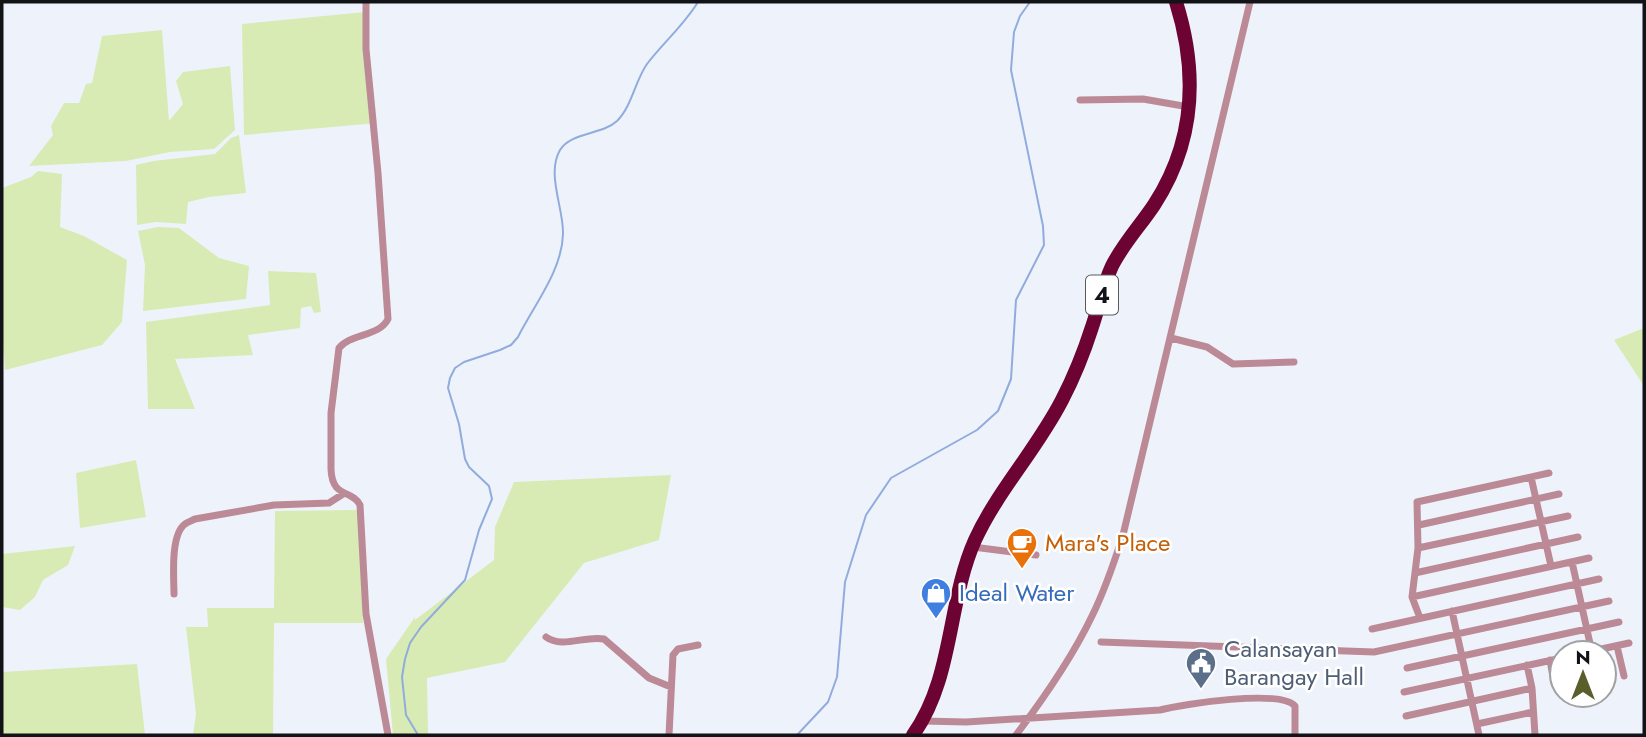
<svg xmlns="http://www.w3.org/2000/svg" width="1646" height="737" font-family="Jost,sans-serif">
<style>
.green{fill:#d8ebb4}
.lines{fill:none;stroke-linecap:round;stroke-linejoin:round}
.stream{stroke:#91acdc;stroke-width:2}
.street{stroke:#bb8a96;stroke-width:7}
.highway{stroke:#6c0332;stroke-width:14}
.labels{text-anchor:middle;stroke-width:5;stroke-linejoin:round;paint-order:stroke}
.shield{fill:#fff;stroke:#585a5c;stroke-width:2}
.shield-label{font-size:23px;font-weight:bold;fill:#111316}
.food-label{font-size:24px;fill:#c56008;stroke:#fff;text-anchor:start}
.shop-label{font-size:24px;fill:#366cbe;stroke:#fff;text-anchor:start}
.service-label{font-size:24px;fill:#4e5e75;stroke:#fff;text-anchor:start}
</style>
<rect width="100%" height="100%" fill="#eef3fb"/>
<path class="green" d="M 365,12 L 377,123 L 244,135 L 242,24 Z
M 162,30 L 169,121 L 183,104 L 176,81 L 183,72 L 230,66 L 235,130 L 214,149 L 170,152 L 126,161 L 29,166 L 53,135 L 51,126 L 64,103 L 79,103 L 86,84 L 92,83 L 102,36 Z
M 239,135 L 246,193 L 209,197 L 188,202 L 186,224 L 156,222 L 137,225 L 136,165 L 153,161 L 215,154 L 231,138 Z
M 38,171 L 62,174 L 60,227 L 84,236 L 127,260 L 122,322 L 102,345 L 5,370 L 2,328 L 2,188 L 31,177 Z
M 158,227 L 179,228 L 219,258 L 249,266 L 246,299 L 143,311 L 145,265 L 138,231 Z
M 268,271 L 316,273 L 321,312 L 314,313 L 311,306 L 301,308 L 300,328 L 248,335 L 253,355 L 175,359 L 195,409 L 148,409 L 146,322 L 270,305 Z
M 1644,328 L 1644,386 L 1614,340 Z
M 136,460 L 146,517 L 80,528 L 76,473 Z
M 671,475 L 659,540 L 584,563 L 505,662 L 427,678 L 428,733 L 433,735 L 393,735 L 386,659 L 415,617 L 415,620 L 494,560 L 495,527 L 514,482 Z
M 358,510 L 363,623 L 274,623 L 273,735 L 193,735 L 196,714 L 186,627 L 208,627 L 207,608 L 274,608 L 275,511 Z
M 75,546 L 68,565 L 43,580 L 35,597 L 20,610 L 2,607 L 2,554 Z
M 137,664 L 145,735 L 2,735 L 2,672 Z"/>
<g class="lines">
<path class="stream" d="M 418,735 L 406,715 L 402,677 L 405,659 L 410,643 L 421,627 L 465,580 L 479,530 L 492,499 L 489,486 L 469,467 L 465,459 L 459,424 L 448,388 L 450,378 L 455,368 L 464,362 L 500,350 L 511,345 L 518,337 C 534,305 562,271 563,234 C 564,209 546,174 560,150 C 571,132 602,135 617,121 C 632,106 635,81 647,64 C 663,43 684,25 698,2
M 797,735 L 828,702 L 837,677 L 845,582 L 866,515 L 891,478 L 977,430 L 998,411 L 1011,379 L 1016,300 L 1044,245 L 1043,226 L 1011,70 L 1014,32 L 1020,16 L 1030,2"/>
<path class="street" d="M 366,2 L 366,49 L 378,173 L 388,319 C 379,337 351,333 339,348 L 331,413 L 331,469 C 332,499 352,489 360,505 L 366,614 L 388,735
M 1080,100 L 1143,99 L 1189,107
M 1171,338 L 1207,347 L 1233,364 L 1294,362
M 1531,477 L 1551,566
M 1419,525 L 1559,494
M 973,547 L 1036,555
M 1418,548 L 1568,516
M 1572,562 L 1591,648 L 1595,653
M 1415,573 L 1578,537
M 174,594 C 174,578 170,535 185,524 C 188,522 191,521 195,519 L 274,505 L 329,503 L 343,494
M 1412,597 L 1589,558
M 1452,611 L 1479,735
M 1420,618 L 1412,597 L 1418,548 L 1417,502 L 1549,473
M 1372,629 L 1599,579
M 546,637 C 562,649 586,635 604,639 L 649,678 L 671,687
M 1101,642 L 1374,652 L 1609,601
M 1617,646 L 1624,676
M 1583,653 L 1629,643
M 1550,660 L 1554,683
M 1527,665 L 1532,688 L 1535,735
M 1407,668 L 1619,622
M 1404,692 L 1562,658
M 1406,716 L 1532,688
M 923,721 L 966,722 L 1160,710 C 1183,704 1280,689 1295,706 L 1295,735
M 1477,724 L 1533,712
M 669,735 L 673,655 L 678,649 L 698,645
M 1016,735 C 1044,698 1072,658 1092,616 C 1105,590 1114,563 1123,535 L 1250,2"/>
<path class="highway" d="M 913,735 C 954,677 947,603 975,540 C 998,490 1037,449 1062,400 C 1074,377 1084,352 1092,327 C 1099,307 1103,285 1112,266 C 1123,244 1140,226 1154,205 C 1195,142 1198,72 1176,2"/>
</g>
<defs>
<g id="cafe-pin" transform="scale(1.575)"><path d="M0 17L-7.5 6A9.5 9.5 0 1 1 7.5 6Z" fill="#e8710a" stroke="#fff"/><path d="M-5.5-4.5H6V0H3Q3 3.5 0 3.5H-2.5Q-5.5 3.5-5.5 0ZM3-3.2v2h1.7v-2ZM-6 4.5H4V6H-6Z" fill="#fff"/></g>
<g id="shop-pin" transform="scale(1.575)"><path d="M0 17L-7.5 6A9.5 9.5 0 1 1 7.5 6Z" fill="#3f7fe0" stroke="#fff"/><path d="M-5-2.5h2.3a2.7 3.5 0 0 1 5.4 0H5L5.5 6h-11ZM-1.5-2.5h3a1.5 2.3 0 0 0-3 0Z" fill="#fff"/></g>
<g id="civic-pin" transform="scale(1.575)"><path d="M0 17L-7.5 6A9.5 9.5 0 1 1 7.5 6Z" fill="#5c6f8a" stroke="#fff"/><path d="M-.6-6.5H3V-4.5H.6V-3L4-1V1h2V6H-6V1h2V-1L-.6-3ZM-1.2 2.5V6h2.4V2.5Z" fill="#fff"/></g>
</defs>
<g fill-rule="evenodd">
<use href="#cafe-pin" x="1022" y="543"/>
<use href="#shop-pin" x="936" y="593"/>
<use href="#civic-pin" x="1201" y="663"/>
</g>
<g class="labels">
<rect class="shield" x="1086" y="275.5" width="32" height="39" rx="5"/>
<g class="shield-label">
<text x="1102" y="303">4</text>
</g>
<g class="food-label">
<text x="1045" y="551">Mara's Place</text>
</g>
<g class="shop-label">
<text x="959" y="601">Ideal Water</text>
</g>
<g class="service-label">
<text x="1224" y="657">Calansayan<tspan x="1224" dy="28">Barangay Hall</tspan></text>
</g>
</g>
<rect width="1646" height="737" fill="none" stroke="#111316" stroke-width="7"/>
<g transform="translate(1583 674)"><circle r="33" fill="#ffffff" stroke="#a0a1a2" stroke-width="2"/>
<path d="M0-5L12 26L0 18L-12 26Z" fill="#5a5e2b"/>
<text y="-10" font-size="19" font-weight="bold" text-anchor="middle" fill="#111316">N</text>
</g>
</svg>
